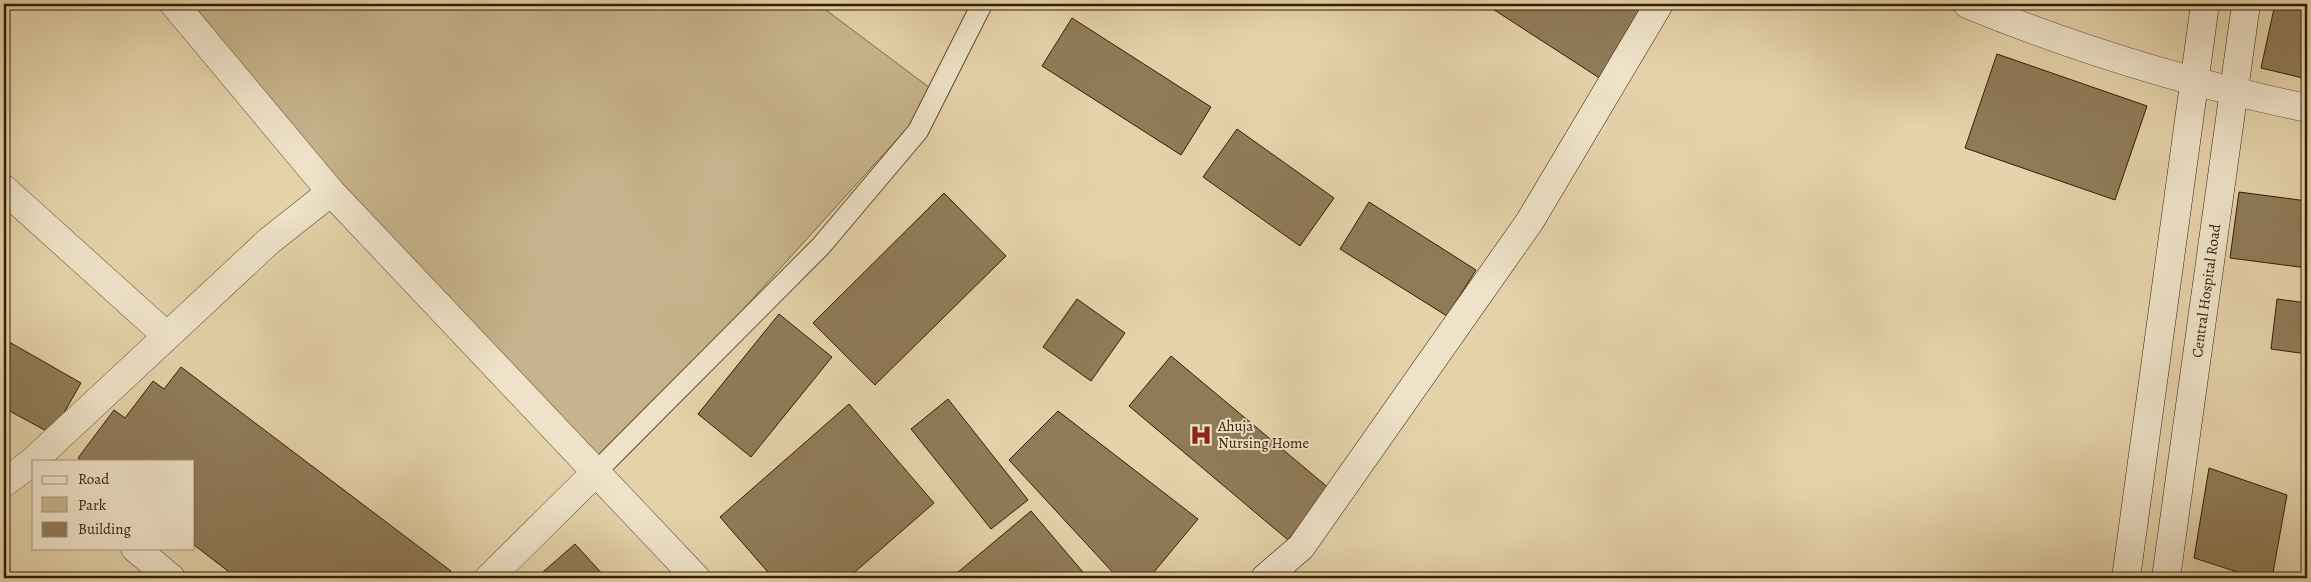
<svg xmlns="http://www.w3.org/2000/svg" width="2311" height="582" font-family="Alegreya,serif">
<style>
.green{fill:#c7b38d;stroke:#7e6848}
.building{fill:#907b59;stroke:#341d02}
.lines{fill:none;stroke-linecap:round;stroke-linejoin:round}
.lane-casing{stroke:#604a2c;stroke-width:22}
.street-casing{stroke:#604a2c;stroke-width:29}
.secondary-casing{stroke:#341d02;stroke-width:29}
.lane{stroke:#eee2c8;stroke-width:20}
.street{stroke:#eee2c8;stroke-width:28}
.secondary{stroke:#eee2c8;stroke-width:28}
.labels{text-anchor:middle;stroke-width:4;stroke-linejoin:round;paint-order:stroke}
.street-label{font-size:15px;fill:#341d02;stroke:#eee2c8}
.poi-label{font-size:15px;fill:#341d02;stroke:#eee2c8;text-anchor:start}
</style>
<rect width="100%" height="100%" fill="#e5d2aa"/>
<filter id="stains"><feTurbulence type="fractalNoise" baseFrequency=".004" numOctaves="4"/><feColorMatrix values="0 0 0 0 .2 0 0 0 0 .09 0 0 0 0 .02 0 0 0 .5 -.17"/></filter>
<radialGradient id="worn" r=".72"><stop offset=".6" stop-color="#630" stop-opacity="0"/><stop offset="1" stop-color="#630" stop-opacity=".3"/></radialGradient>
<path class="green" d="M 180,4 L 818,4 L 938,94 L 596,472 Z"/>
<path class="building" d="M 1485,4 L 1637,4 L 1646,9 L 1601,79 Z
M 2275,4 L 2307,4 L 2307,79 L 2261,68 Z
M 1072,18 L 1211,107 L 1181,155 L 1042,66 Z
M 1997,54 L 2147,106 L 2115,200 L 1965,148 Z
M 1237,129 L 1334,198 L 1300,246 L 1203,177 Z
M 2239,192 L 2307,201 L 2307,268 L 2230,258 Z
M 944,193 L 1006,256 L 875,385 L 813,323 Z
M 1369,202 L 1476,270 L 1447,316 L 1340,249 Z
M 1077,299 L 1125,333 L 1091,381 L 1043,347 Z
M 2277,299 L 2307,303 L 2307,354 L 2271,349 Z
M 779,314 L 832,357 L 751,457 L 698,414 Z
M 4,339 L 81,383 L 52,434 L 4,408 Z
M 1171,356 L 1330,489 L 1288,540 L 1129,406 Z
M 181,367 L 451,571 L 445,578 L 237,578 L 194,545 L 194,461 L 82,461 L 78,458 L 114,410 L 125,418 L 153,381 L 164,389 Z
M 948,399 L 1028,500 L 991,529 L 911,429 Z
M 849,404 L 934,503 L 848,578 L 773,578 L 720,517 Z
M 1058,411 L 1198,519 L 1149,578 L 1118,578 L 1009,460 Z
M 2209,468 L 2287,495 L 2272,578 L 2256,578 L 2194,558 Z
M 1031,511 L 1088,578 L 951,578 Z
M 575,544 L 606,578 L 536,578 Z"/>
<g class="lines">
<g class="lane-casing">
<path id="lane" d="M 596,472 L 821,246 L 918,131 L 982,4"/>
</g>
<g class="street-casing">
<path id="street" d="M 174,4 L 331,192 L 696,578
M 1967,4 C 2076,49 2191,84 2307,108
M 4,189 L 167,336
M 32,462 L 269,241 L 331,192
M 4,483 L 32,462 L 34,464
M 135,548 L 171,578
M 489,578 L 596,472"/>
</g>
<g class="secondary-casing">
<g id="secondary">
<path d="M 1265,578 L 1301,547 L 1530,221 L 1659,4"/>
<path d="M 2126,578 L 2205,4"/>
<path id="s1" d="M 2166,578 L 2246,4"/>
</g>
</g>
<use href="#lane" class="lane"/>
<use href="#street" class="street"/>
<use href="#secondary" class="secondary"/>
</g>
<defs>
<g id="hospital-bare" transform="scale(1.725)"><path d="M-5-5h3v3.5h4V-5h3V5h-3V1.5h-4V5h-3Z" fill="#8f2418" stroke="#eee2c8" stroke-width="2.5" paint-order="stroke"/></g>
</defs>
<g fill-rule="evenodd">
<use href="#hospital-bare" x="1201" y="435"/>
</g>
<g class="labels">
<g class="street-label">
<text dy="5" stroke="none"><textPath href="#s1" startOffset="290">Central Hospital Road</textPath></text>
</g>
<g class="poi-label">
<text x="1218" y="431">Ahuja<tspan x="1218" dy="17">Nursing Home</tspan></text>
</g>
</g>
<rect width="2311" height="582" fill="none" stroke="#e5d2aa" stroke-width="20"/>
<rect x="5" y="5" width="2301" height="572" fill="none" stroke="#341d02" stroke-width="2.5"/>
<rect x="10" y="10" width="2291" height="562" fill="none" stroke="#341d02"/>
<rect x="32" y="460" width="162" height="90" fill="#eee2c8" stroke="#a49379"/>
<rect x="42" y="476" width="25" height="8" fill="#eee2c8" stroke="#a49379"/>
<text x="78" y="484" font-size="15" fill="#341d02">Road</text>
<rect x="42" y="497" width="25" height="15" fill="#c7b38d" stroke="#a49379"/>
<text x="78" y="510" font-size="15" fill="#341d02">Park</text>
<rect x="42" y="522" width="25" height="15" fill="#907b59" stroke="#a49379"/>
<text x="78" y="534" font-size="15" fill="#341d02">Building</text>
<rect width="100%" height="100%" filter="url(#stains)"/>
<rect width="100%" height="100%" fill="url(#worn)"/>
</svg>
